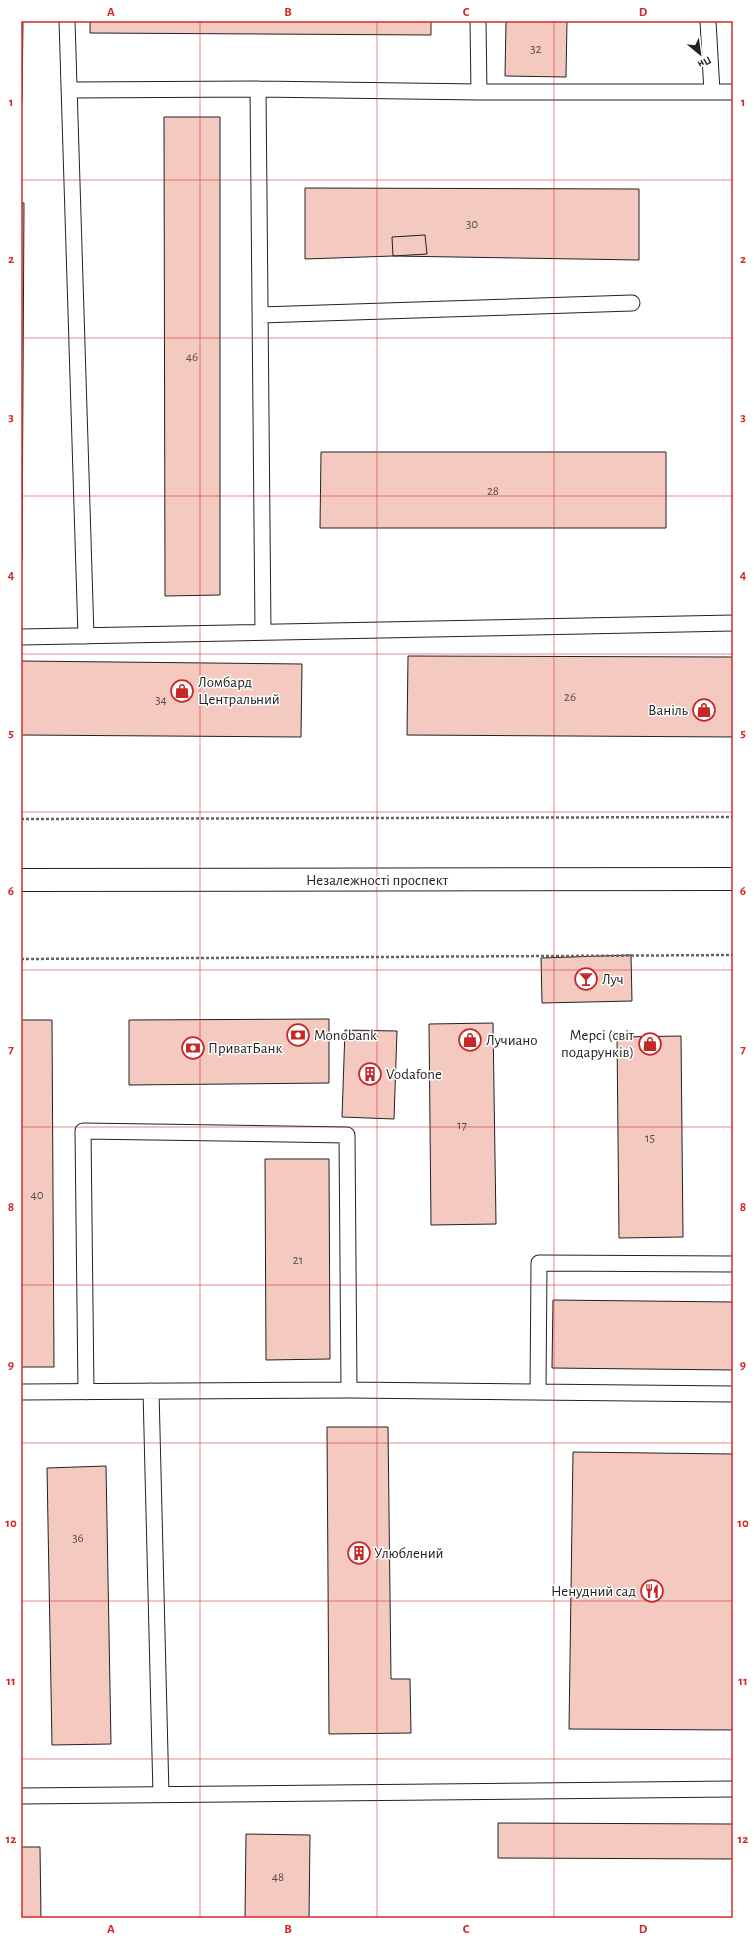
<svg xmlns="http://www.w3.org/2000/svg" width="754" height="1939" font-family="'Alegreya Sans',sans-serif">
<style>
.building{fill:#f3c9c0;stroke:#222}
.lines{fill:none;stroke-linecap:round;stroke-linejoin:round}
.lane-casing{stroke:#222;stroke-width:17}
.secondary-casing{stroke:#222;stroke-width:24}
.path{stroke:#646464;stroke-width:2.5;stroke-dasharray:3 2;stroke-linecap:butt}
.lane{stroke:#fff;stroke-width:15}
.secondary{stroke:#fff;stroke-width:22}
.grid{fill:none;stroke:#d62828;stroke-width:1;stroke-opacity:0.55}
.labels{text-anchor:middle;stroke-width:3;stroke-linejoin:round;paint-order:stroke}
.number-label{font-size:13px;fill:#564c4a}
.poi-label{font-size:15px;fill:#222;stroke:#fff;text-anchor:start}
.street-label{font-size:15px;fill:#222;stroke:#fff}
.neatline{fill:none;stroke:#d62828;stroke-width:1.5}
.grid-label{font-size:13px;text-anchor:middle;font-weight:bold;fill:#d62828}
</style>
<rect width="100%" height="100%" fill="#fff"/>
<path class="building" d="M 21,21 L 23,21 L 22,102 L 21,102 Z
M 90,21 L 431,21 L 431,35 L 90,33 Z
M 506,21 L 567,21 L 566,77 L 505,76 Z
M 164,117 L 220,117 L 220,595 L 165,596 Z
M 305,188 L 639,189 L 639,260 L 393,256 L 305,259 Z
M 21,203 L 24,203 L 22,560 L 21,560 Z
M 425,235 L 427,254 L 393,256 L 392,237 Z
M 321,452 L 666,452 L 666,528 L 320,528 Z
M 408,656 L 733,657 L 733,737 L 407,735 Z
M 21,661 L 302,664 L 301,737 L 21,735 Z
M 631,955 L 632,1001 L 542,1003 L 541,958 Z
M 329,1019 L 329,1083 L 129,1085 L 129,1020 Z
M 21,1020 L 52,1020 L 54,1367 L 21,1367 Z
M 493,1023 L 496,1224 L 431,1225 L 429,1024 Z
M 345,1030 L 397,1031 L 394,1119 L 342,1117 Z
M 681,1036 L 683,1237 L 619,1238 L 617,1037 Z
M 265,1159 L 329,1159 L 330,1359 L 266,1360 Z
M 553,1300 L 733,1302 L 733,1370 L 552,1368 Z
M 327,1427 L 388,1427 L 391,1679 L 410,1679 L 411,1733 L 329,1734 Z
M 573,1452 L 733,1454 L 733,1730 L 569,1729 Z
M 106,1466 L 111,1744 L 52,1745 L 47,1468 Z
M 498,1823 L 733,1824 L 733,1859 L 498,1858 Z
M 246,1834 L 310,1835 L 309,1918 L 245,1918 Z
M 21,1847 L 40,1847 L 41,1918 L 21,1918 Z"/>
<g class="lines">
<g class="lane-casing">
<path id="lane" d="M 67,21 L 86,636
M 478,21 L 479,92 L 733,92
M 708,21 L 712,92
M 258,89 L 263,632
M 69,90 L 258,89 L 479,92
M 260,315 L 632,303
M 21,637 L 733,623
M 151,1391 L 161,1795
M 21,1392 L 349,1390 L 733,1394
M 86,1392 L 83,1131 L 347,1135 L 349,1390
M 538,1392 L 539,1263 L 733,1264
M 21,1796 L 733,1789"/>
</g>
<g class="secondary-casing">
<path id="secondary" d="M 21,880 L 733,879"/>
</g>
<path class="path" d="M 21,819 L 733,817
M 21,959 L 733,955"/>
<use href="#lane" class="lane"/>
<use href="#secondary" class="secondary"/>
</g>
<path class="grid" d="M 200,21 L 200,1918M 377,21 L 377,1918M 554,21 L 554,1918M 21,180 L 733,180M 21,338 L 733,338M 21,496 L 733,496M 21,654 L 733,654M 21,812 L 733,812M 21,970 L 733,970M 21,1127 L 733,1127M 21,1285 L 733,1285M 21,1443 L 733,1443M 21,1601 L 733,1601M 21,1759 L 733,1759"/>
<defs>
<g id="shop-ring" transform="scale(1.15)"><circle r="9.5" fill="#fff" stroke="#c62828" stroke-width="1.5"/><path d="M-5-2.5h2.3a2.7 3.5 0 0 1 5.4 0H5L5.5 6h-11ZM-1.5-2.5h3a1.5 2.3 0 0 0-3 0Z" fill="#c62828"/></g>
<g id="bar-ring" transform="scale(1.15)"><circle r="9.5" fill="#fff" stroke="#c62828" stroke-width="1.5"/><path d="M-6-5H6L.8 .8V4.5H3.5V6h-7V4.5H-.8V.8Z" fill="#c62828"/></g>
<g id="bank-ring" transform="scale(1.15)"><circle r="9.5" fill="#fff" stroke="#c62828" stroke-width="1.5"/><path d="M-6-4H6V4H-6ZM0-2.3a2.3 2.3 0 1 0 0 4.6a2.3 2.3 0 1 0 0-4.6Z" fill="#c62828"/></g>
<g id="building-ring" transform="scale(1.15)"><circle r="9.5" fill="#fff" stroke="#c62828" stroke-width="1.5"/><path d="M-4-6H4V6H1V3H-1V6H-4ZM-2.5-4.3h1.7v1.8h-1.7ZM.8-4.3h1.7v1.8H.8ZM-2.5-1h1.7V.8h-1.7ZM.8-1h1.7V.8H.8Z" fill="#c62828"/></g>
<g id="restaurant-ring" transform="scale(1.15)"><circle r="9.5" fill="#fff" stroke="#c62828" stroke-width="1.5"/><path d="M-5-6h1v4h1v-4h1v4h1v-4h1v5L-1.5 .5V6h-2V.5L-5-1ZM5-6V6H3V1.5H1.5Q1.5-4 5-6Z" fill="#c62828"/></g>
</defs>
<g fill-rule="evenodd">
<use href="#shop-ring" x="182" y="691"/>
<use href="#shop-ring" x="704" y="710"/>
<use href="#bar-ring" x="586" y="979"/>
<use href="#bank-ring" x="298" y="1035"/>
<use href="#shop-ring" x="470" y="1040"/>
<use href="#shop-ring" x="650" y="1044"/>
<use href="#bank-ring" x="193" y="1048"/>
<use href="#building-ring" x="370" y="1074"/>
<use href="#building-ring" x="359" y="1553"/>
<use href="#restaurant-ring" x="652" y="1591"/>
</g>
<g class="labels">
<g class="number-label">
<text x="536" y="53">32</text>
<text x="472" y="228">30</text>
<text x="192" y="361">46</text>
<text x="493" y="495">28</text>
<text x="570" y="701">26</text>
<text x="161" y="704">34</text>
<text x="462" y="1129">17</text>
<text x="650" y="1142">15</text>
<text x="37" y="1199">40</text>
<text x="298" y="1264">21</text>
<text x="78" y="1542">36</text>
<text x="278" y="1881">48</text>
</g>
<g class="poi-label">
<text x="198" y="687">Ломбард<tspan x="198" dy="17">Центральний</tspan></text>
<text x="688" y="715" text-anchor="end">Ваніль</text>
<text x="602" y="984">Луч</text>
<text x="314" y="1040">Monobank</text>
<text x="634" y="1040" text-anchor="end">Мерсі (світ<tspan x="634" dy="17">подарунків)</tspan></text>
<text x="486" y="1045">Лучиано</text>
<text x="208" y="1053">ПриватБанк</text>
<text x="386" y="1079">Vodafone</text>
<text x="374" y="1558">Улюблений</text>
<text x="636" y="1596" text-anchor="end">Ненудний сад</text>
</g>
<g class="street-label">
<text x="377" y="885">Незалежності проспект</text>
</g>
</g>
<rect width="754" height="1939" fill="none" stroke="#ffffff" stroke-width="44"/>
<g transform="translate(700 54) rotate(151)" stroke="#ffffff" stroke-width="3" paint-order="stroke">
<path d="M0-3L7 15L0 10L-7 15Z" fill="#222222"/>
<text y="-6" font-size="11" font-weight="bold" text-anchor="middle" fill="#222222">Пн</text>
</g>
<rect x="22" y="22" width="710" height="1895" class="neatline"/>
<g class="grid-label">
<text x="111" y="16">A</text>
<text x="288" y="16">B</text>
<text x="466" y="16">C</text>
<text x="643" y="16">D</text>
<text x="11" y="106">1</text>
<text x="743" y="106">1</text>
<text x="11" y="263">2</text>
<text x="743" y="263">2</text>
<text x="11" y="421">3</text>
<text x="743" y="421">3</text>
<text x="11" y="579">4</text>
<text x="743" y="579">4</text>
<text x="11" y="737">5</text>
<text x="743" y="737">5</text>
<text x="11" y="895">6</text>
<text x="743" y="895">6</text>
<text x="11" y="1053">7</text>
<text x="743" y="1053">7</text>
<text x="11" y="1211">8</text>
<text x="743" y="1211">8</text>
<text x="11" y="1369">9</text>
<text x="743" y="1369">9</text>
<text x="11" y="1527">10</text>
<text x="743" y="1527">10</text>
<text x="11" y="1685">11</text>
<text x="743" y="1685">11</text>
<text x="11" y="1843">12</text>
<text x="743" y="1843">12</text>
<text x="111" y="1933">A</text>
<text x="288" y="1933">B</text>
<text x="466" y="1933">C</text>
<text x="643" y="1933">D</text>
</g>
</svg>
